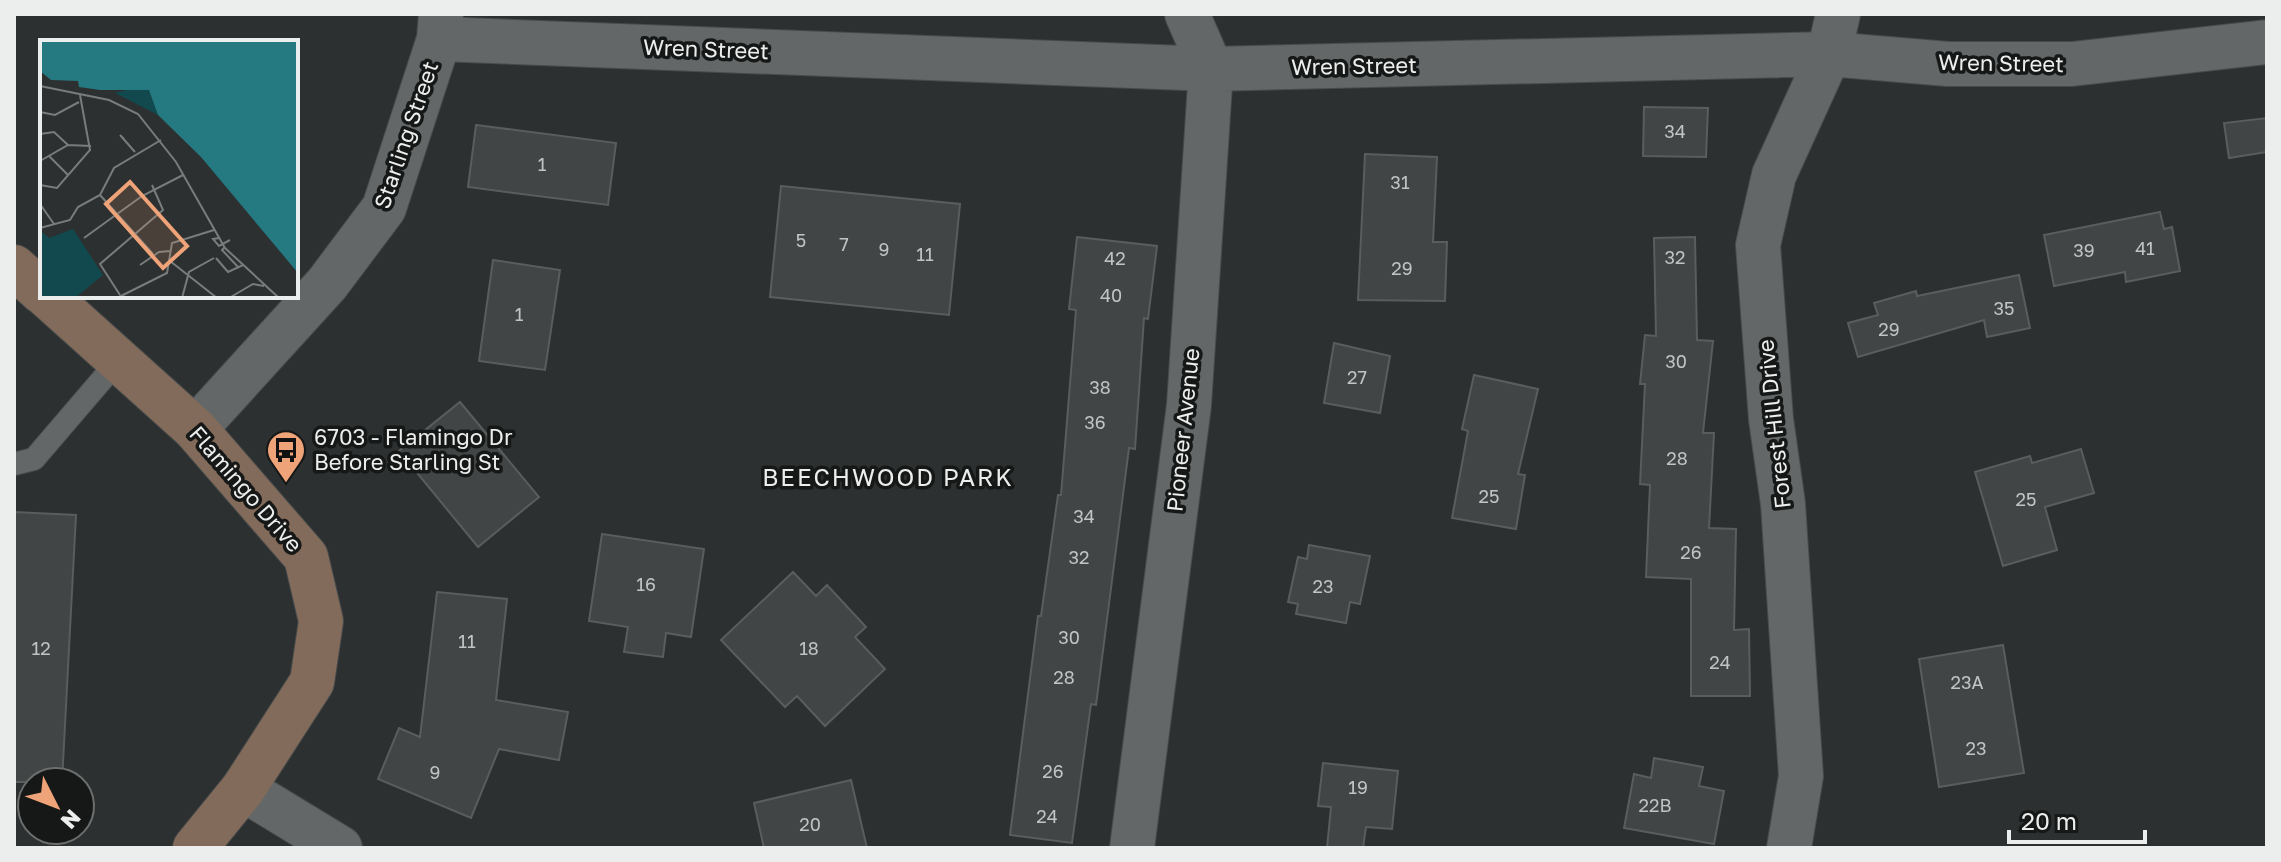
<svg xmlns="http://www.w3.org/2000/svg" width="2281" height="862" font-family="'Golos Text',sans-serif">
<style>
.building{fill:#424545;stroke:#5a5d5d;stroke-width:2}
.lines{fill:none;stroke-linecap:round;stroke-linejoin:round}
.lane-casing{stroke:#494b4b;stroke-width:24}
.street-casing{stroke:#494b4b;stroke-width:46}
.secondary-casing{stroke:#494b4b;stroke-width:46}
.lane{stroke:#636767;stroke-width:22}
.street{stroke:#636767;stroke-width:44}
.secondary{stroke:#826b5b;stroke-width:44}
.labels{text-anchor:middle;stroke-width:7;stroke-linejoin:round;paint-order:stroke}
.number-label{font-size:18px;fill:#c2c4c4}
.street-label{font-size:22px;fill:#eceeee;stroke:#161717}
.poi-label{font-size:22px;fill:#eceeee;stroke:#161717;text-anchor:start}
.neighbourhood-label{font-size:24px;letter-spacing:2px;fill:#eceeee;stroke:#161717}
.inset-road{fill:none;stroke:#797c7c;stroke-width:2}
.view{fill:#efa378;fill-opacity:0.15;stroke:#efa378;stroke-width:4}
.inset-edge{fill:none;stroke:#eceeee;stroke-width:4}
</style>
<rect width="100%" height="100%" fill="#2d3030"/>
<path class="building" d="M 1644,107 L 1708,108 L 1706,157 L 1643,156 Z
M 2267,118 L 2267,152 L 2229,158 L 2224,123 Z
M 476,125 L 616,143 L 608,205 L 468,187 Z
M 1365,154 L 1437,157 L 1433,242 L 1447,242 L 1445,301 L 1358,300 Z
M 781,186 L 960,204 L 949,315 L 770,297 Z
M 2160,212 L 2164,229 L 2172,227 L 2180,271 L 2126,282 L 2125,272 L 2054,286 L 2044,235 Z
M 1077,237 L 1157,246 L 1148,319 L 1144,318 L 1135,449 L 1129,448 L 1096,705 L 1091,704 L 1072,843 L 1010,835 L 1038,616 L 1041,616 L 1058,495 L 1061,495 L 1076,310 L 1069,309 Z
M 1695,237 L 1697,340 L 1713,341 L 1703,433 L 1714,433 L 1709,528 L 1736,529 L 1734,630 L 1749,629 L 1750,696 L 1691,696 L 1691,579 L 1646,577 L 1650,485 L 1640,484 L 1645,384 L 1640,384 L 1645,335 L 1656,336 L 1654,238 Z
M 493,260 L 560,270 L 545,370 L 479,361 Z
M 2019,275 L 2030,328 L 1987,337 L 1984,320 L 1858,357 L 1848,323 L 1878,315 L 1874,303 L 1916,291 L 1917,296 Z
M 1334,343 L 1390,356 L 1380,413 L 1324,403 Z
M 1474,375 L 1538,389 L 1518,474 L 1525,475 L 1516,529 L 1452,518 L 1468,431 L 1462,429 Z
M 460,402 L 539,497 L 478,547 L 399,451 Z
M 2081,449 L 2094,493 L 2045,507 L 2057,550 L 2003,566 L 1975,472 L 2030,456 L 2032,463 Z
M 14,512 L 76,515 L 62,782 L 14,782 Z
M 602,534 L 704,549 L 691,637 L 666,633 L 663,657 L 624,652 L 628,627 L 589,621 Z
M 1309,545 L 1370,556 L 1360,604 L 1350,602 L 1346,623 L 1296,614 L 1298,604 L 1288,602 L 1298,557 L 1307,559 Z
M 793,572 L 816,596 L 827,585 L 866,627 L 855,637 L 885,669 L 825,726 L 797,696 L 785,707 L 721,640 Z
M 437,592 L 507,599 L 496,700 L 568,712 L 559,760 L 499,749 L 471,818 L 378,779 L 399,728 L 420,737 Z
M 2003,645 L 2024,773 L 1939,787 L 1919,659 Z
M 1654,758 L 1703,767 L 1699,786 L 1724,791 L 1714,844 L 1624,828 L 1634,774 L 1651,778 Z
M 1323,763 L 1398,771 L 1392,829 L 1366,827 L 1363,848 L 1327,848 L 1331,807 L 1318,806 Z
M 851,780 L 867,848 L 764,848 L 754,803 Z"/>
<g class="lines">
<g class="lane-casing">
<path id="lane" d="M 14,464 L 34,459 L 118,361"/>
</g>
<g class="street-casing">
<path id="street" d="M 439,39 L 1211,69 L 1829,54 L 1948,64 L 2072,64 L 2267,42
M 195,429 L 327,284 L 384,208 L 439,39 L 441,14
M 243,789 L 340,848
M 1132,848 L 1189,405 L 1211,69 L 1187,14
M 1789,848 L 1801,776 L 1783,504 L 1771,419 L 1758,245 L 1774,175 L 1829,54 L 1838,14"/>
</g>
<g class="secondary-casing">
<path id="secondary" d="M 14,267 L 42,292
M 47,296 L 195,429 L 306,557 L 321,621 L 312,682 L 243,789 L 195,848"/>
</g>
<use href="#lane" class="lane"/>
<use href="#street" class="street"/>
<use href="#secondary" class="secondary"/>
</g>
<defs>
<g id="bus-pin" transform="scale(2)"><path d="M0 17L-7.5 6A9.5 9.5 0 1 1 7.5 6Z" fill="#efa378" stroke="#161717"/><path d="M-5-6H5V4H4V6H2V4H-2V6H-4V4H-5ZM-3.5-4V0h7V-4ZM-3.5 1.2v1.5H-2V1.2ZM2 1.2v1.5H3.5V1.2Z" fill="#111"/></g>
</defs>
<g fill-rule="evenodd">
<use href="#bus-pin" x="286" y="450"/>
</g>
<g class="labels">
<g class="number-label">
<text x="1675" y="138">34</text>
<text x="542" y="171">1</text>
<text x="1400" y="189">31</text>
<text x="801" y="247">5</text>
<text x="844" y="251">7</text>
<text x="2145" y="255">41</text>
<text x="884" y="256">9</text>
<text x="2084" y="257">39</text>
<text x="925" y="261">11</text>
<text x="1675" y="264">32</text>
<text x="1115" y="265">42</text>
<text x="1402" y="275">29</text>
<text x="1111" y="302">40</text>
<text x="2004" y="315">35</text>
<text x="519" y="321">1</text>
<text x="1889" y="336">29</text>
<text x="1676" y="368">30</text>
<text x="1357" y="384">27</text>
<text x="1100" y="394">38</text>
<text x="1095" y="429">36</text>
<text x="1677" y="465">28</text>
<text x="1489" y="503">25</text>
<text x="2026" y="506">25</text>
<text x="1084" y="523">34</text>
<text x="1691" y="559">26</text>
<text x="1079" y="564">32</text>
<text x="646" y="591">16</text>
<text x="1323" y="593">23</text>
<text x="1069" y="644">30</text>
<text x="467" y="648">11</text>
<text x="41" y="655">12</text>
<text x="809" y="655">18</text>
<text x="1720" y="669">24</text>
<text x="1064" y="684">28</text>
<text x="1967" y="689">23A</text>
<text x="1976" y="755">23</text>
<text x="1053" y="778">26</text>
<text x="435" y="779">9</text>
<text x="1358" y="794">19</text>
<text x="1655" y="812">22B</text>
<text x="1047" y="823">24</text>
<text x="810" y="831">20</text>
</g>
<g class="street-label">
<text transform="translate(706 49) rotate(2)" y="8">Wren Street</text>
<text transform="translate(2001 63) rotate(1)" y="8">Wren Street</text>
<text transform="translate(1354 66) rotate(-1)" y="8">Wren Street</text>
<text transform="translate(406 135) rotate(-71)" y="8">Starling Street</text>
<text transform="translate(1774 424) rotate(-96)" y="8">Forest Hill Drive</text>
<text transform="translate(1183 430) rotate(-84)" y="8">Pioneer Avenue</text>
<text transform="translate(246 489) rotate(49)" y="8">Flamingo Drive</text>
</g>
<g class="poi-label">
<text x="314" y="445">6703 - Flamingo Dr<tspan x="314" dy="25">Before Starling St</tspan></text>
</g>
<g class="neighbourhood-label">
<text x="888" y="486">BEECHWOOD PARK</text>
</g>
</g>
<g transform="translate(40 40)">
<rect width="258" height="258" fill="#2d3030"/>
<path d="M 94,48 L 109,50 L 116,58 L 118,75 L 75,53 ZM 33,189 L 63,235 L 35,258 L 0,258 L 0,190 L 9,198 Z" fill="#11494e"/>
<path d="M 0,0 L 258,0 L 258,233 L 161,117 L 118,75 L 109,50 L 60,50 L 39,47 L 38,41 L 11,40 L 0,31 Z" fill="#257981"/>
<path class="inset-road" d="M 0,46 L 69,60 L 98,74 L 136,122 L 185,208 L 239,258M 0,72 L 15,75 L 39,62M 0,94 L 14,92 L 28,105M 84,99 L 80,95 L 95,112M 9,116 L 28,135M 0,121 L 28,105 L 51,106M 0,145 L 17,148 L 50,110 L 40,55M 60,155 L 113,214M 0,164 L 14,184M 0,188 L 30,180 L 38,167 L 60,155 L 74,128 L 121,100M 44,198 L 102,156 L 143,135M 179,198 L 173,199 L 179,206 L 190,200M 185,207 L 182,210 L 199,228M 176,218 L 188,232 L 203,225M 130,221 L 177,258M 100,225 L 119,212 L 130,211M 80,255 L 60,224 L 123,170 L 112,145M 79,257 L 127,233 L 132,203 L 174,190M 142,258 L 149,232 L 174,218M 189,258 L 213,244 L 224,246"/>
<path class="view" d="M 90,142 L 147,206 L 123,228 L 66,164 Z"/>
<rect width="258" height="258" class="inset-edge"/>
</g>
<rect width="2281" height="862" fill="none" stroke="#eceeee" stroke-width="32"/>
<g transform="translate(56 806) rotate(132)"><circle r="38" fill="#161717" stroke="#6c6d6d" stroke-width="2"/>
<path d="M0-6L14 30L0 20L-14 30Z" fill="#efa378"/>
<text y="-12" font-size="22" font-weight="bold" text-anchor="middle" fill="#eceeee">N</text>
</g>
<path d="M2009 830v12h136v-12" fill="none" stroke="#eceeee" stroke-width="4"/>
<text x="2021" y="830" font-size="24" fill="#eceeee" stroke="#161717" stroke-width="6" paint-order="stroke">20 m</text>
</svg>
